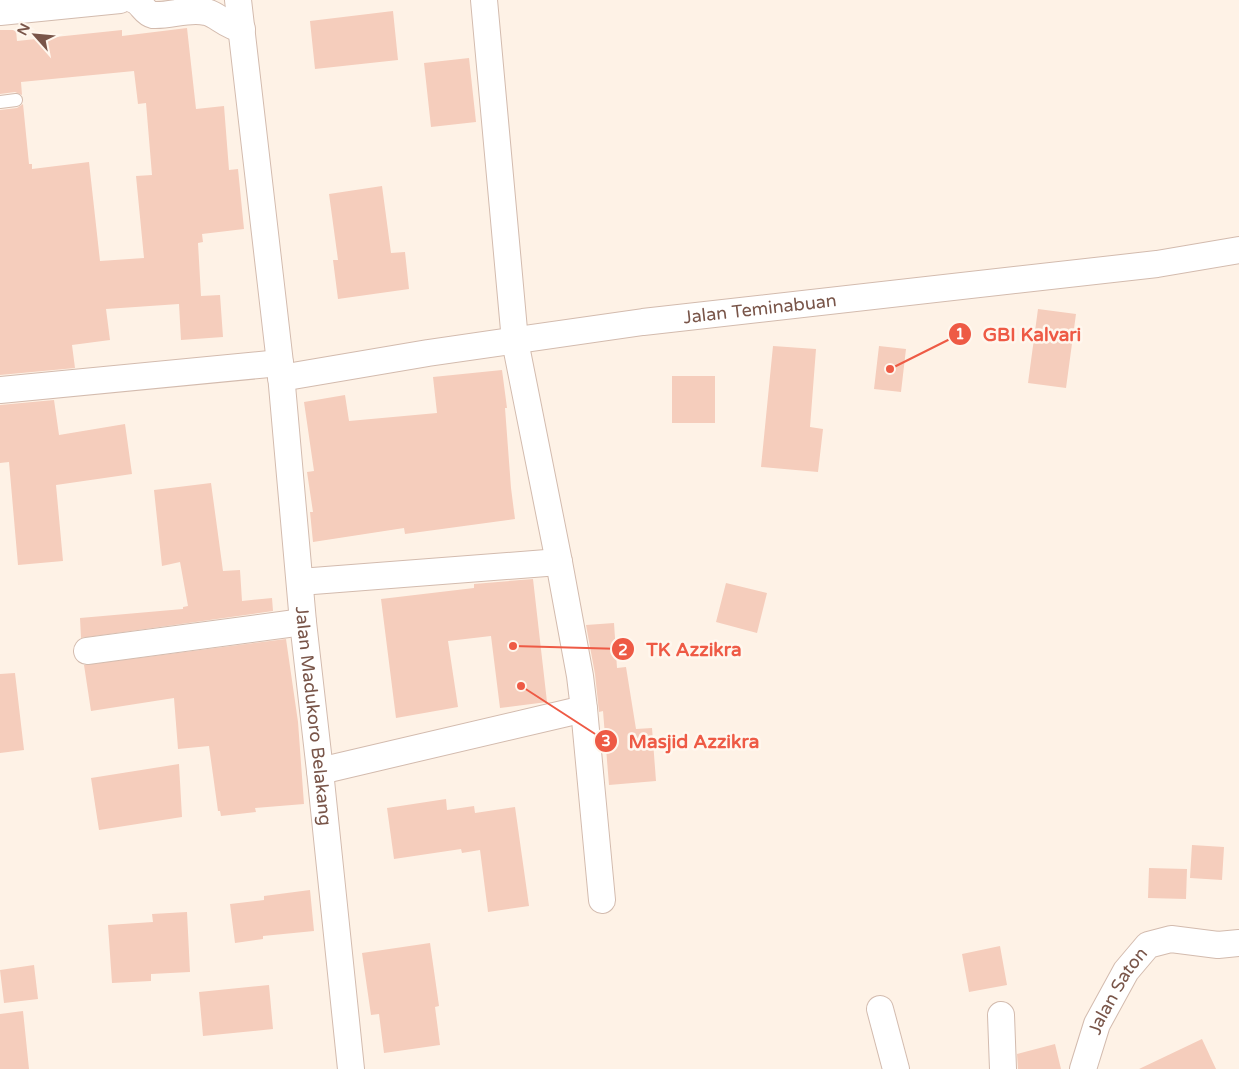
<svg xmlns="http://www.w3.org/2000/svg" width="1239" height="1069" font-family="'Varela Round',sans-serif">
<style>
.building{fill:#f5cdbc}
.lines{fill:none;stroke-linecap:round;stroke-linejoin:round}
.service-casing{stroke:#d3bbae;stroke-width:14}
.minor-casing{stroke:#d3bbae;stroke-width:28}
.service{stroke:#fff;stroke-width:12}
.minor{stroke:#fff;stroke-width:26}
.labels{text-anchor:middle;stroke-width:5;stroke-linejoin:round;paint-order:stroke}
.street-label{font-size:18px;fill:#795549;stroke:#fff7ee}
.leader{fill:none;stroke:#ee5a45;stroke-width:2}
.callout-dot{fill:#ee5a45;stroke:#fff7ee;stroke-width:2}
.mark-label{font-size:15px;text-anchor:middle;font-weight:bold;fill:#fff}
.callout-label{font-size:19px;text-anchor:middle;font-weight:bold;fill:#ee5a45;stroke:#fff7ee;stroke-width:5;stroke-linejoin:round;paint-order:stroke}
</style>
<rect width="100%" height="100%" fill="#fef2e6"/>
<path class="building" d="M 393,11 L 398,60 L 315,69 L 310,21 Z
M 187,28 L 196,109 L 224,106 L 229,170 L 238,169 L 244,229 L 202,234 L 203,242 L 198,243 L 201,296 L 220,295 L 223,337 L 181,340 L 179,304 L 106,309 L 110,340 L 72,345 L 75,368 L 0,375 L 0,110 L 17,108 L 23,104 L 29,164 L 32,164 L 32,169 L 89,162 L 100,261 L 144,258 L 136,176 L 152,175 L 146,103 L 138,104 L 134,71 L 21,82 L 22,95 L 15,92 L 0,94 L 0,30 L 16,30 L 17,41 L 122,30 L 122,36 Z
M 469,58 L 476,122 L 431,127 L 424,63 Z
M 382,186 L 391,253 L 405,252 L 409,289 L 338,299 L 333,260 L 338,260 L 329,194 Z
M 1038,309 L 1076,314 L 1066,388 L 1028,383 Z
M 773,346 L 816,349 L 810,427 L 823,429 L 818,472 L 761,467 Z
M 879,346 L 906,349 L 901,392 L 874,389 Z
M 502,370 L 507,408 L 505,408 L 511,488 L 515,519 L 405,534 L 404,528 L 313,542 L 310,512 L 313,512 L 307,472 L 314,471 L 304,402 L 345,395 L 349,421 L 437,413 L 433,377 Z
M 672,376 L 715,376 L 715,423 L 672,423 Z
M 54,400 L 59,435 L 125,424 L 132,474 L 56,485 L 63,561 L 18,565 L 9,462 L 0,463 L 0,405 Z
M 211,483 L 223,571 L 240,570 L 242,601 L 272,598 L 273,611 L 81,638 L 80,618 L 183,609 L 183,607 L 188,606 L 180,562 L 162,566 L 154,490 Z
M 533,579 L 547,702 L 500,708 L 491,636 L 448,641 L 458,707 L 396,718 L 381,599 L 474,588 L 474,584 Z
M 726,583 L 767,593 L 757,633 L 716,622 Z
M 614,623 L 617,668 L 626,667 L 636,729 L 652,728 L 656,781 L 609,785 L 603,711 L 599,712 L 595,674 L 586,625 Z
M 286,639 L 298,722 L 304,804 L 255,808 L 256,812 L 221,816 L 220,811 L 218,811 L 209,746 L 178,749 L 174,698 L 91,711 L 84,665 Z
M 15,673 L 24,750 L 0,753 L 0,674 Z
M 179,764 L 182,817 L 99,830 L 91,778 Z
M 446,799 L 447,810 L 474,806 L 475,813 L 515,807 L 529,906 L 488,912 L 480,850 L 462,853 L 461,849 L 394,859 L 387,808 Z
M 1192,845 L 1224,847 L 1222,880 L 1190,878 Z
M 1149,868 L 1187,869 L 1186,899 L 1148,898 Z
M 310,890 L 314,931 L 263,936 L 263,939 L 235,943 L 230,904 L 264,900 L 264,896 Z
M 187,912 L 190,972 L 151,974 L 151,981 L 112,983 L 108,925 L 153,922 L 152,914 Z
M 430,943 L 439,1006 L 435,1007 L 440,1045 L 384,1053 L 379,1014 L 371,1015 L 362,953 Z
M 1000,946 L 1007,985 L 969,992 L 962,954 Z
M 34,965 L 38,999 L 4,1003 L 0,970 Z
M 269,985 L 273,1029 L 203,1036 L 199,992 Z
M 23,1011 L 29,1069 L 0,1069 L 0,1014 Z
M 1202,1039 L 1216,1069 L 1139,1069 Z
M 1055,1044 L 1061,1069 L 1018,1069 L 1017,1054 Z"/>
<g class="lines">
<g class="service-casing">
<path id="service" d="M 0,102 L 16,100"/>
</g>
<g class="minor-casing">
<g id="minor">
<path d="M 134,0 C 142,3 144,13 153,15 C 171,16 188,8 206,12 C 217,14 225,26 242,29"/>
<path id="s1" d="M 238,0 L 280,363 L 303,622 L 320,771 L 351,1069"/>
<path d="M 0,12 L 120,0"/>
<path id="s2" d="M 281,378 L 428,353 L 643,322 L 1157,264 L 1239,250"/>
<path d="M 0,390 L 280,363"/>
<path d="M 300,582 L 559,562"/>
<path d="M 87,651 L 303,622"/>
<path d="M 584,709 L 602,900"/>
<path d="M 320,771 L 584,709 L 580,676 L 559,562 L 515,341 L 484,0"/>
<path d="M 880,1009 L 896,1069"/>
<path d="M 1001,1015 L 1003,1069"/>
<path id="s3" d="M 1083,1069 L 1097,1024 L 1126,971 L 1148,945 L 1171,939 L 1218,945 L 1239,943"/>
</g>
</g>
<use href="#service" class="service"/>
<use href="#minor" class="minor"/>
</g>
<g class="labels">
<g class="street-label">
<text dy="6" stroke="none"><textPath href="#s2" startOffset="484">Jalan Teminabuan</textPath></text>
<text dy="6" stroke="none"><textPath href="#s1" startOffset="720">Jalan Madukoro Belakang</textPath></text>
<text dy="6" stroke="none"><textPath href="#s3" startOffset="86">Jalan Saton</textPath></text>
</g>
</g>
<path class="leader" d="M890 369L960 334M513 646L623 649M521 686L606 741"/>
<g class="callout-dot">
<circle cx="890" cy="369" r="5"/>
<circle cx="513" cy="646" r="5"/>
<circle cx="521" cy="686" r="5"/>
<circle cx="960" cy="334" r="12"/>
<circle cx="623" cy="649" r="12"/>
<circle cx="606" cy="741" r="12"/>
</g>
<g class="mark-label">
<text x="960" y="339">1</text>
<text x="623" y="655">2</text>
<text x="606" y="746">3</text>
</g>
<g class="callout-label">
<text x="1032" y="341">GBI Kalvari</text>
<text x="694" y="656">TK Azzikra</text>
<text x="694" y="748">Masjid Azzikra</text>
</g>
<g transform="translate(35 35) rotate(297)" stroke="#fff7ee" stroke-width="4" paint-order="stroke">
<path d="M0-4L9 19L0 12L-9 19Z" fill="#795549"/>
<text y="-8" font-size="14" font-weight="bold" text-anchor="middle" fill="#795549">N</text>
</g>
</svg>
